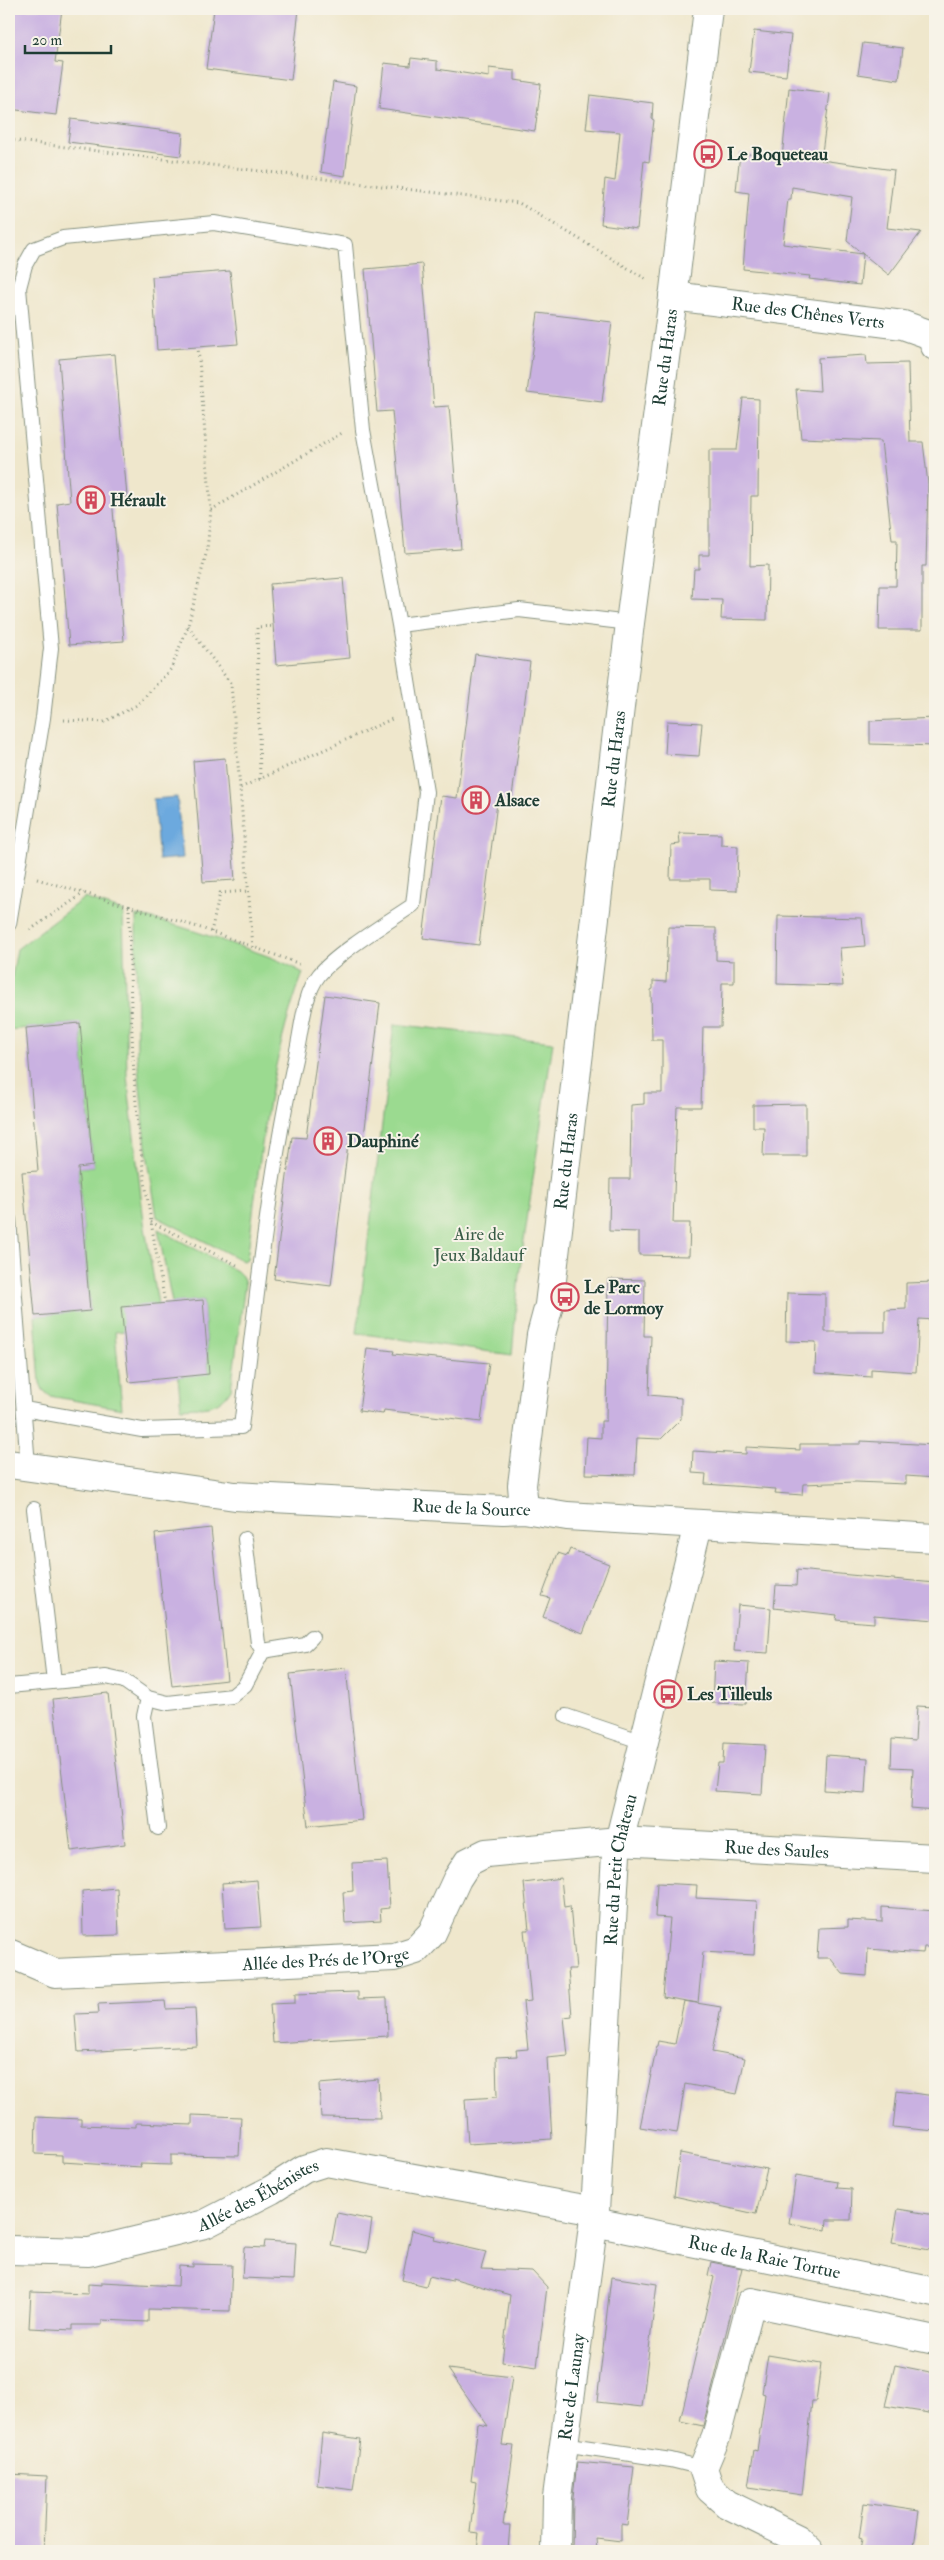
<svg xmlns="http://www.w3.org/2000/svg" width="944" height="2560" font-family="'IM FELL Double Pica',serif">
<style>
.green{fill:#9bda90;stroke:#5d8c62}
.water{fill:#6ca9de;stroke:#467389}
.building{fill:#c9b1e1}
.lines{fill:none;stroke-linecap:round;stroke-linejoin:round}
.service-casing{stroke:#879280;stroke-width:16}
.minor-casing{stroke:#879280;stroke-width:30}
.path{stroke:#879280;stroke-width:3;stroke-dasharray:1 4;stroke-linecap:butt}
.service{stroke:#fff;stroke-width:14}
.minor{stroke:#fff;stroke-width:28}
.labels{text-anchor:middle;stroke-width:4;stroke-linejoin:round;paint-order:stroke}
.poi-label{font-size:18px;font-weight:bold;fill:#1f3d34;stroke:#f7f3e8;text-anchor:start}
.street-label{font-size:18px;fill:#1f3d34;stroke:#f7f3e8}
.park-label{font-size:18px;fill:#385c46;stroke:#f7f3e8}
</style>
<rect width="100%" height="100%" fill="#f7f3e8"/>
<filter id="ink" filterUnits="userSpaceOnUse"><feTurbulence type="fractalNoise" baseFrequency=".02" numOctaves="2"/><feDisplacementMap in="SourceGraphic" scale="10" xChannelSelector="R" yChannelSelector="G"/><feConvolveMatrix kernelMatrix="1 2 1 2 8 2 1 2 1" color-interpolation-filters="sRGB"/></filter>
<filter id="wash" filterUnits="userSpaceOnUse"><feTurbulence type="fractalNoise" baseFrequency=".0096" numOctaves="4" result="noise"/><feDisplacementMap in="SourceGraphic" scale="20" xChannelSelector="R" yChannelSelector="G"/><feGaussianBlur stdDeviation="1.12" result="paint"/><feColorMatrix in="noise" values="0 0 0 0 0 0 0 0 0 0 0 0 0 0 0 0 0 1.4 0 .05"/><feComposite in="paint" operator="in"/></filter>
<g filter="url(#wash)">
<rect width="100%" height="100%" fill="#efe7cc"/>
<path class="green" d="M 84,898 L 123,911 L 127,1076 L 144,1222 L 158,1304 L 124,1331 L 115,1332 L 122,1409 L 50,1396 L 43,1390 L 40,1383 L 35,1316 L 90,1310 L 78,1168 L 93,1166 L 80,1023 L 9,1030 L 9,993 L 17,949 Z
M 136,915 C 168,922 198,932 229,943 C 254,951 280,959 303,973 C 268,1065 260,1162 247,1259 L 243,1261 L 157,1217 L 146,1147 L 137,1055 Z
M 394,1024 L 553,1042 L 519,1275 L 512,1355 L 357,1333 Z
M 158,1229 L 237,1271 L 242,1276 L 245,1284 L 231,1389 C 219,1410 203,1406 181,1408 L 178,1377 L 209,1373 L 203,1300 L 172,1303 Z"/>
<path class="water" d="M 177,797 L 183,858 L 159,860 L 153,799 Z"/>
<g id="blocks">
<path class="building" d="M 14,9 L 62,9 L 55,62 L 63,63 L 56,115 L 9,109 L 9,50 Z
M 214,9 L 299,9 L 291,80 L 206,69 Z
M 754,31 L 791,35 L 786,76 L 749,72 Z
M 863,43 L 903,48 L 899,80 L 858,74 Z
M 411,58 L 437,61 L 437,69 L 489,77 L 489,68 L 515,71 L 515,80 L 541,84 L 535,131 L 379,109 L 384,63 L 410,66 Z
M 333,82 L 356,86 L 345,176 L 321,172 Z
M 789,88 L 830,93 L 821,160 L 894,170 L 887,228 L 921,232 L 889,275 L 847,241 L 852,197 L 792,187 L 791,199 L 788,199 L 783,244 L 863,254 L 860,285 L 809,279 L 810,276 L 743,269 L 749,193 L 736,191 L 740,153 L 782,158 Z
M 590,95 L 653,103 L 652,119 L 654,120 L 649,162 L 644,161 L 637,229 L 601,224 L 605,179 L 615,181 L 620,132 L 586,129 Z
M 71,119 L 183,133 L 181,156 L 68,142 Z
M 422,264 L 434,407 L 449,406 L 461,549 L 405,553 L 392,411 L 377,412 L 365,269 Z
M 230,271 L 238,344 L 157,350 L 152,277 Z
M 538,313 L 612,322 L 602,402 L 527,393 Z
M 115,354 L 127,497 L 112,498 L 124,641 L 69,645 L 57,503 L 70,501 L 59,359 Z
M 866,355 L 867,364 L 908,363 L 910,442 L 923,442 L 928,484 L 926,566 L 922,566 L 922,630 L 879,630 L 880,586 L 896,586 L 897,540 L 892,540 L 881,441 L 801,438 L 796,389 L 820,391 L 818,358 Z
M 743,398 L 759,399 L 758,496 L 751,496 L 750,566 L 768,565 L 767,620 L 721,619 L 722,600 L 692,599 L 694,569 L 699,569 L 699,555 L 709,555 L 709,450 L 737,450 Z
M 343,578 L 350,658 L 276,665 L 270,584 Z
M 475,654 L 530,662 L 511,804 L 497,803 L 479,945 L 423,938 L 441,796 L 457,798 Z
M 935,718 L 935,746 L 870,744 L 870,721 Z
M 667,721 L 702,723 L 699,756 L 665,754 Z
M 225,758 L 235,880 L 203,882 L 193,761 Z
M 679,833 L 721,834 L 721,845 L 738,846 L 737,891 L 710,890 L 710,879 L 670,879 L 671,845 L 680,844 Z
M 778,916 L 862,918 L 865,946 L 840,948 L 843,986 L 777,984 Z
M 668,927 L 716,928 L 716,960 L 734,961 L 734,983 L 722,983 L 721,1027 L 703,1027 L 701,1107 L 677,1107 L 673,1223 L 690,1223 L 689,1256 L 639,1255 L 639,1232 L 609,1231 L 610,1179 L 630,1179 L 631,1105 L 644,1104 L 644,1093 L 662,1093 L 662,1040 L 652,1040 L 651,990 L 653,989 L 653,981 L 666,982 Z
M 325,995 L 380,1003 L 363,1145 L 348,1144 L 331,1286 L 274,1279 L 292,1137 L 306,1138 Z
M 80,1023 L 93,1166 L 78,1168 L 90,1311 L 35,1316 L 22,1172 L 38,1171 L 26,1028 Z
M 806,1104 L 806,1156 L 763,1156 L 764,1127 L 753,1127 L 753,1105 Z
M 608,1279 L 645,1280 L 644,1336 L 651,1336 L 649,1395 L 681,1398 L 681,1419 L 661,1439 L 637,1438 L 635,1475 L 585,1474 L 587,1437 L 601,1438 L 601,1421 L 606,1421 Z
M 935,1282 L 935,1320 L 919,1319 L 916,1372 L 871,1369 L 871,1377 L 815,1373 L 816,1342 L 786,1341 L 787,1293 L 825,1294 L 825,1332 L 885,1332 L 885,1310 L 906,1309 L 906,1283 Z
M 203,1300 L 209,1374 L 129,1382 L 121,1307 Z
M 367,1348 L 394,1351 L 393,1354 L 489,1363 L 481,1422 L 384,1410 L 383,1414 L 359,1411 Z
M 861,1441 L 935,1445 L 935,1478 L 906,1476 L 906,1484 L 856,1482 L 803,1484 L 802,1495 L 775,1493 L 776,1489 L 705,1484 L 706,1474 L 692,1473 L 693,1451 L 746,1454 L 746,1447 L 800,1450 L 800,1444 L 861,1444 Z
M 211,1528 L 227,1680 L 172,1686 L 155,1534 Z
M 570,1549 L 609,1564 L 583,1633 L 543,1617 L 550,1598 L 542,1596 L 558,1553 L 567,1556 Z
M 797,1570 L 935,1583 L 935,1620 L 874,1615 L 874,1623 L 836,1620 L 837,1615 L 774,1608 L 776,1585 L 796,1586 Z
M 738,1605 L 771,1608 L 768,1653 L 734,1651 Z
M 714,1661 L 749,1663 L 746,1704 L 712,1703 Z
M 346,1668 L 362,1820 L 308,1826 L 290,1674 Z
M 108,1693 L 125,1844 L 71,1851 L 53,1699 Z
M 917,1706 L 935,1707 L 935,1811 L 911,1809 L 913,1768 L 891,1767 L 892,1739 L 915,1741 Z
M 724,1743 L 765,1745 L 762,1794 L 715,1791 L 718,1763 L 723,1763 Z
M 826,1755 L 868,1758 L 866,1793 L 824,1790 Z
M 387,1861 L 390,1908 L 380,1909 L 381,1921 L 345,1923 L 343,1892 L 353,1891 L 352,1863 Z
M 561,1878 L 564,1907 L 570,1906 L 576,1969 L 568,1969 L 572,2016 L 564,2017 L 568,2056 L 547,2058 L 552,2139 L 468,2144 L 465,2099 L 497,2097 L 496,2057 L 517,2056 L 516,2050 L 528,2049 L 523,2002 L 531,2001 L 524,1930 L 529,1930 L 524,1883 Z
M 257,1880 L 261,1927 L 225,1929 L 222,1883 Z
M 657,1883 L 697,1885 L 696,1898 L 757,1901 L 754,1955 L 703,1952 L 698,2003 L 663,1997 L 670,1918 L 655,1917 Z
M 117,1888 L 119,1935 L 83,1936 L 82,1891 Z
M 882,1907 L 935,1911 L 935,1947 L 924,1947 L 923,1953 L 868,1949 L 867,1976 L 843,1974 L 830,1958 L 817,1958 L 819,1928 L 848,1927 L 848,1920 L 882,1922 Z
M 358,1992 L 358,1999 L 387,1998 L 388,2036 L 273,2043 L 270,2004 L 295,2003 L 295,1994 Z
M 165,2001 L 166,2009 L 195,2008 L 197,2046 L 78,2052 L 75,2014 L 99,2013 L 98,2004 Z
M 684,2001 L 721,2007 L 712,2052 L 745,2058 L 737,2094 L 685,2084 L 677,2133 L 640,2127 L 658,2041 L 675,2044 Z
M 378,2079 L 380,2118 L 321,2117 L 319,2084 Z
M 897,2091 L 935,2096 L 935,2131 L 893,2127 Z
M 192,2115 L 241,2117 L 239,2156 L 171,2155 L 171,2165 L 140,2164 L 141,2167 L 62,2162 L 62,2155 L 35,2154 L 36,2117 L 81,2119 L 81,2125 L 136,2127 L 136,2123 L 192,2125 Z
M 680,2153 L 767,2169 L 756,2214 L 674,2196 Z
M 796,2175 L 838,2182 L 837,2188 L 852,2189 L 851,2220 L 827,2220 L 826,2230 L 789,2223 Z
M 898,2209 L 935,2215 L 935,2251 L 892,2243 Z
M 337,2213 L 372,2220 L 367,2253 L 331,2246 Z
M 412,2230 L 435,2236 L 434,2240 L 486,2252 L 481,2269 L 532,2271 L 547,2287 L 537,2367 L 502,2362 L 510,2295 L 452,2278 L 452,2281 L 429,2276 L 426,2286 L 402,2280 Z
M 265,2241 L 296,2243 L 294,2280 L 242,2278 L 244,2247 L 264,2248 Z
M 711,2262 L 742,2268 L 703,2426 L 680,2421 L 714,2277 L 708,2275 Z
M 193,2264 L 232,2265 L 230,2311 L 148,2309 L 148,2322 L 102,2320 L 102,2325 L 73,2325 L 73,2330 L 29,2328 L 31,2292 L 88,2294 L 88,2284 L 102,2285 L 102,2282 L 178,2286 L 179,2266 L 193,2267 Z
M 611,2277 L 657,2284 L 642,2407 L 597,2402 Z
M 768,2355 L 821,2364 L 816,2401 L 812,2401 L 802,2495 L 748,2487 L 754,2450 L 757,2451 L 765,2394 L 762,2393 Z
M 895,2365 L 935,2373 L 935,2414 L 885,2406 Z
M 448,2369 L 512,2377 L 502,2445 L 514,2446 L 503,2525 L 510,2525 L 508,2551 L 477,2551 L 479,2533 L 470,2532 L 476,2482 L 471,2481 L 478,2424 L 488,2426 Z
M 322,2433 L 360,2439 L 353,2490 L 317,2485 Z
M 577,2462 L 634,2467 L 627,2525 L 621,2524 L 621,2541 L 596,2538 L 597,2551 L 572,2551 L 573,2498 Z
M 9,2474 L 47,2476 L 44,2551 L 9,2551 Z
M 864,2503 L 919,2511 L 914,2546 L 910,2546 L 910,2551 L 860,2551 L 862,2539 L 859,2538 Z"/>
</g>
</g>
<g filter="url(#ink)">
<use href="#blocks" fill-opacity="0" stroke="#879280" stroke-width="1"/>
<g class="lines">
<g class="service-casing">
<path id="service" d="M 399,625 L 519,610 L 630,623
M 9,924 L 43,718 L 51,648 L 19,288 L 25,265 L 34,249 L 63,238 L 214,223 L 345,245 L 363,430 L 399,625 L 426,792 L 413,905 C 388,922 337,953 319,975 C 304,994 302,1027 297,1050 C 269,1174 256,1302 241,1427 L 142,1430 L 24,1409
M 9,1219 L 28,1466
M 34,1509 L 54,1681
M 245,1539 L 258,1643 L 263,1651
M 9,1686 L 106,1677 L 124,1681 L 148,1698 L 168,1703 L 232,1696 L 245,1685 L 263,1651 L 305,1644 L 312,1637
M 148,1698 L 144,1716 L 158,1828
M 566,1716 L 643,1742
M 563,2444 L 671,2460 L 703,2468"/>
</g>
<g class="minor-casing">
<g id="minor">
<path id="s1" d="M 673,296 L 903,325 L 931,335 L 935,346"/>
<path id="s2" d="M 9,1464 L 235,1496 L 503,1510 L 524,1509 L 567,1516 L 935,1538"/>
<path id="s3" d="M 524,1509 L 522,1485 L 541,1335 L 549,1305 L 630,623 L 674,290 L 708,9"/>
<path id="s4" d="M 11,1954 L 55,1973 L 394,1957 L 416,1950 L 432,1933 L 457,1879 L 468,1862 L 486,1853 L 619,1841 L 935,1858"/>
<path id="s5" d="M 594,2222 L 935,2292"/>
<path id="s6" d="M 9,2250 L 89,2252 L 205,2224 L 271,2190 L 304,2169 L 326,2162 L 595,2211"/>
<path id="s7" d="M 556,2551 L 557,2497 L 595,2211 L 616,1854 L 698,1525"/>
<path d="M 810,2551 L 798,2539 L 727,2504 L 710,2489 L 703,2468 L 716,2437 L 751,2302 L 935,2340"/>
</g>
</g>
<path class="path" d="M 9,140 L 519,203 L 646,279
M 211,510 L 342,433
M 188,626 L 231,684 L 240,788
M 64,720 L 104,722 L 137,705 L 171,669 L 188,626 L 207,550 L 211,510 L 198,347
M 260,779 L 257,627 L 273,626
M 37,879 L 201,928 L 300,964
M 129,905 C 130,975 131,1045 137,1115 C 143,1178 154,1241 165,1303
M 30,930 L 84,893
M 211,932 L 220,893 L 248,891
M 253,947 L 240,788 L 394,718
M 151,1222 L 239,1266"/>
<use href="#service" class="service"/>
<use href="#minor" class="minor"/>
</g>
</g>
<defs>
<g id="bus-ring" transform="scale(1.4375)"><circle r="9.5" fill="#f7f3e8" stroke="#d1495b" stroke-width="1.5"/><path d="M-5-6H5V4H4V6H2V4H-2V6H-4V4H-5ZM-3.5-4V0h7V-4ZM-3.5 1.2v1.5H-2V1.2ZM2 1.2v1.5H3.5V1.2Z" fill="#d1495b"/></g>
<g id="building-ring" transform="scale(1.4375)"><circle r="9.5" fill="#f7f3e8" stroke="#d1495b" stroke-width="1.5"/><path d="M-4-6H4V6H1V3H-1V6H-4ZM-2.5-4.3h1.7v1.8h-1.7ZM.8-4.3h1.7v1.8H.8ZM-2.5-1h1.7V.8h-1.7ZM.8-1h1.7V.8H.8Z" fill="#d1495b"/></g>
</defs>
<g fill-rule="evenodd">
<use href="#bus-ring" x="708" y="154"/>
<use href="#building-ring" x="91" y="500"/>
<use href="#building-ring" x="476" y="800"/>
<use href="#building-ring" x="328" y="1141"/>
<use href="#bus-ring" x="565" y="1297"/>
<use href="#bus-ring" x="668" y="1694"/>
</g>
<g class="labels">
<g class="poi-label">
<text x="727" y="160">Le Boqueteau</text>
<text x="110" y="506">Hérault</text>
<text x="495" y="806">Alsace</text>
<text x="347" y="1147">Dauphiné</text>
<text x="584" y="1293">Le Parc<tspan x="584" dy="21">de Lormoy</tspan></text>
<text x="687" y="1700">Les Tilleuls</text>
</g>
<g class="street-label">
<text dy="6" stroke="none"><textPath href="#s1" startOffset="136">Rue des Chênes Verts</textPath></text>
<text dy="6" stroke="none"><textPath href="#s3" startOffset="1161">Rue du Haras</textPath></text>
<text dy="6" stroke="none"><textPath href="#s3" startOffset="756">Rue du Haras</textPath></text>
<text dy="6" stroke="none"><textPath href="#s3" startOffset="351">Rue du Haras</textPath></text>
<text dy="6" stroke="none"><textPath href="#s2" startOffset="465">Rue de la Source</textPath></text>
<text dy="6" stroke="none"><textPath href="#s4" startOffset="825">Rue des Saules</textPath></text>
<text dy="6" stroke="none"><textPath href="#s7" startOffset="685">Rue du Petit Château</textPath></text>
<text dy="6" stroke="none"><textPath href="#s4" startOffset="319">Allée des Prés de l'Orge</textPath></text>
<text dy="6" stroke="none"><textPath href="#s6" startOffset="260">Allée des Ébénistes</textPath></text>
<text dy="6" stroke="none"><textPath href="#s5" startOffset="174">Rue de la Raie Tortue</textPath></text>
<text dy="6" stroke="none"><textPath href="#s7" startOffset="165">Rue de Launay</textPath></text>
</g>
<g class="park-label">
<text x="479" y="1240">Aire de<tspan x="479" dy="21">Jeux Baldauf</tspan></text>
</g>
</g>
<rect width="944" height="2560" fill="none" stroke="#f7f3e8" stroke-width="30"/>
<path d="M25 45v8h86v-8" fill="none" stroke="#1f3d34" stroke-width="2.5"/>
<text x="32" y="45" font-size="15" fill="#1f3d34" stroke="#f7f3e8" stroke-width="4" paint-order="stroke">20 m</text>
</svg>
